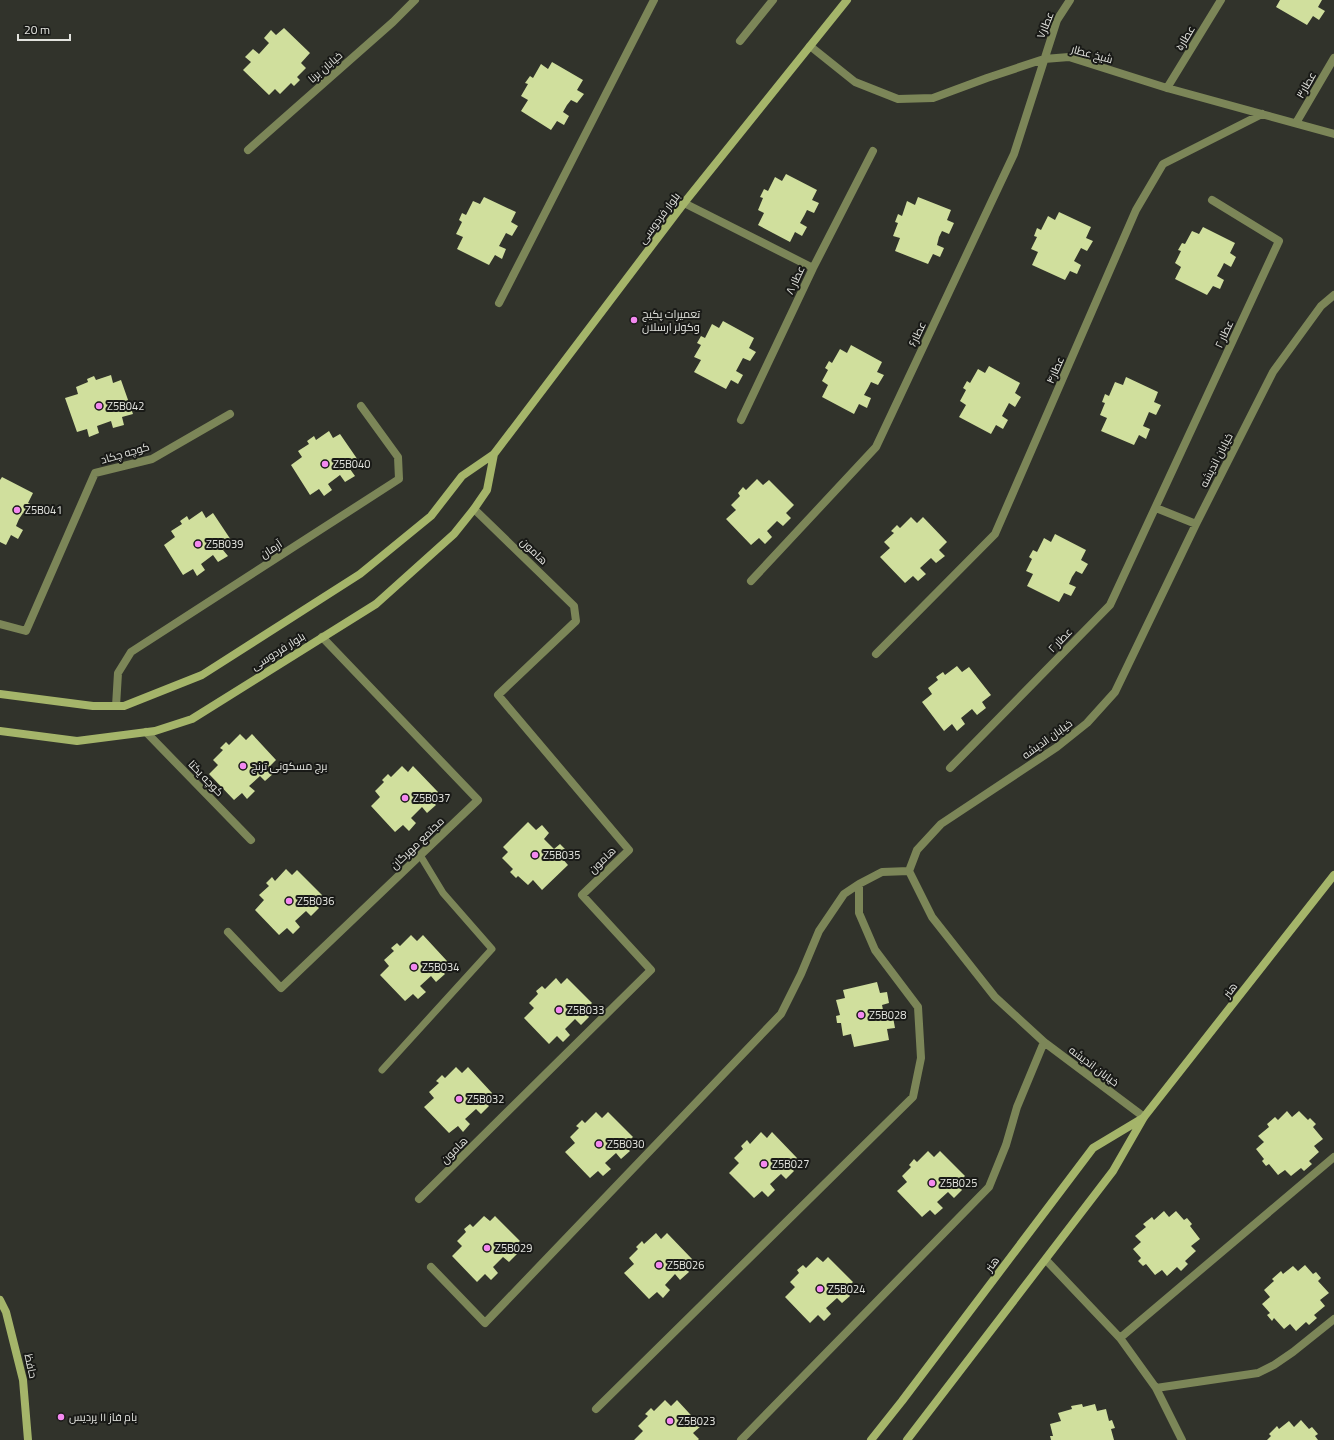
<svg xmlns="http://www.w3.org/2000/svg" width="1334" height="1440" font-family="Georgia,Cairo,serif">
<style>
.building{fill:#d0df9d}
.lines{fill:none;stroke-linecap:round;stroke-linejoin:round}
.lane{stroke:#7c8658;stroke-width:7}
.street{stroke:#7c8658;stroke-width:8}
.secondary{stroke:#a5b56a;stroke-width:8}
.poi-dot{fill:#f489f0;stroke:#191a17;stroke-width:1.5}
.labels{text-anchor:middle;stroke-width:4;stroke-linejoin:round;paint-order:stroke}
.street-label{font-size:11px;fill:#e2e3de;stroke:#191a17}
.poi-label{font-size:11px;fill:#e2e3de;stroke:#191a17;text-anchor:start}
</style>
<rect width="100%" height="100%" fill="#31332b"/>
<path class="building" d="M 1280,0 L 1322,0 L 1318,7 L 1325,11 L 1319,20 L 1313,16 L 1307,25 L 1276,7 Z
M 284,28 L 310,53 L 301,63 L 306,68 L 297,77 L 300,80 L 294,86 L 291,83 L 280,94 L 275,89 L 269,95 L 243,70 L 251,62 L 245,57 L 253,49 L 259,54 L 269,43 L 264,38 L 271,30 L 276,35 Z
M 552,62 L 583,80 L 577,90 L 584,94 L 577,103 L 571,100 L 567,105 L 563,112 L 569,116 L 564,125 L 557,121 L 551,130 L 521,111 L 528,100 L 521,96 L 528,84 L 525,83 L 530,76 L 533,78 L 541,64 L 548,69 Z
M 786,174 L 817,190 L 812,200 L 819,203 L 814,213 L 807,210 L 804,216 L 800,223 L 807,227 L 802,236 L 795,232 L 790,242 L 758,225 L 764,213 L 758,210 L 763,198 L 760,197 L 764,189 L 768,191 L 775,177 L 782,181 Z
M 484,197 L 516,212 L 511,222 L 518,226 L 512,236 L 506,233 L 499,246 L 506,249 L 502,259 L 495,255 L 489,265 L 457,249 L 463,237 L 456,234 L 462,222 L 459,220 L 462,213 L 466,215 L 473,201 L 480,204 Z
M 918,197 L 951,210 L 947,220 L 954,223 L 949,234 L 942,231 L 939,237 L 937,245 L 944,248 L 940,257 L 933,254 L 928,264 L 895,251 L 900,238 L 893,236 L 898,223 L 895,222 L 898,214 L 902,216 L 907,201 L 915,205 Z
M 1059,212 L 1091,227 L 1086,238 L 1093,241 L 1087,251 L 1081,248 L 1074,261 L 1081,265 L 1077,274 L 1070,271 L 1065,280 L 1032,265 L 1038,252 L 1031,249 L 1037,237 L 1034,236 L 1037,228 L 1041,230 L 1048,216 L 1055,220 Z
M 1203,227 L 1235,243 L 1230,253 L 1236,257 L 1231,267 L 1224,263 L 1221,269 L 1217,276 L 1224,280 L 1220,289 L 1213,286 L 1207,295 L 1175,279 L 1181,267 L 1175,263 L 1181,251 L 1178,250 L 1182,243 L 1185,244 L 1192,231 L 1199,234 Z
M 723,321 L 754,338 L 749,348 L 756,352 L 750,361 L 743,358 L 736,371 L 743,375 L 738,384 L 731,380 L 726,389 L 694,372 L 701,360 L 694,357 L 701,345 L 697,343 L 701,336 L 705,338 L 712,324 L 719,328 Z
M 851,345 L 882,362 L 877,372 L 884,375 L 878,385 L 871,382 L 868,388 L 864,395 L 871,398 L 867,408 L 859,404 L 854,414 L 822,397 L 828,385 L 822,381 L 828,370 L 825,368 L 829,361 L 832,363 L 840,349 L 847,353 Z
M 989,366 L 1020,383 L 1015,393 L 1021,397 L 1015,407 L 1009,403 L 1002,416 L 1008,420 L 1003,429 L 996,425 L 991,434 L 959,417 L 966,405 L 960,401 L 966,390 L 963,388 L 967,381 L 970,383 L 978,369 L 985,373 Z
M 111,375 L 113,383 L 121,380 L 133,414 L 122,417 L 124,425 L 113,428 L 111,421 L 97,426 L 99,433 L 89,437 L 87,429 L 77,432 L 65,398 L 78,394 L 76,387 L 88,382 L 87,379 L 94,376 L 96,380 Z
M 1126,377 L 1158,392 L 1154,402 L 1161,405 L 1156,415 L 1149,412 L 1143,426 L 1150,429 L 1146,439 L 1139,435 L 1134,445 L 1101,431 L 1107,418 L 1100,415 L 1105,403 L 1102,402 L 1105,394 L 1109,396 L 1115,382 L 1123,385 Z
M 329,431 L 333,438 L 340,434 L 360,463 L 350,469 L 355,476 L 345,482 L 340,475 L 328,484 L 332,490 L 324,496 L 319,489 L 310,495 L 291,465 L 302,457 L 298,451 L 309,444 L 307,441 L 314,436 L 316,440 Z
M 2,477 L 33,493 L 28,503 L 35,506 L 30,516 L 23,513 L 19,519 L 16,526 L 23,530 L 18,539 L 11,535 L 6,545 L 0,542 L 0,480 Z
M 757,479 L 763,485 L 769,480 L 794,505 L 786,513 L 791,518 L 783,526 L 777,521 L 767,531 L 772,537 L 765,544 L 759,538 L 751,545 L 726,519 L 736,510 L 731,505 L 740,496 L 738,493 L 743,487 L 746,490 Z
M 202,511 L 206,518 L 213,513 L 233,543 L 223,550 L 228,556 L 218,562 L 213,555 L 201,564 L 205,570 L 197,576 L 193,569 L 183,575 L 164,545 L 175,537 L 171,531 L 182,524 L 180,521 L 187,516 L 189,520 Z
M 911,517 L 917,523 L 923,517 L 947,542 L 939,550 L 945,556 L 936,563 L 931,558 L 920,568 L 926,574 L 918,581 L 913,576 L 905,583 L 880,557 L 890,548 L 884,542 L 894,533 L 891,531 L 897,525 L 900,528 Z
M 1055,534 L 1086,550 L 1081,560 L 1088,564 L 1082,574 L 1076,571 L 1072,577 L 1069,584 L 1076,587 L 1071,596 L 1064,593 L 1059,602 L 1027,586 L 1033,574 L 1026,571 L 1032,559 L 1029,557 L 1033,550 L 1037,552 L 1044,538 L 1051,542 Z
M 957,666 L 962,672 L 969,667 L 991,695 L 982,702 L 986,708 L 977,715 L 972,709 L 961,718 L 965,724 L 957,731 L 952,724 L 944,731 L 922,702 L 932,694 L 928,688 L 938,680 L 936,677 L 943,672 L 945,675 Z
M 240,734 L 246,740 L 252,734 L 276,760 L 268,768 L 274,773 L 265,781 L 260,776 L 249,786 L 255,791 L 247,799 L 242,793 L 234,800 L 209,774 L 218,765 L 213,760 L 223,750 L 220,748 L 226,742 L 229,745 Z
M 402,766 L 408,772 L 413,766 L 438,792 L 430,799 L 436,805 L 427,813 L 422,807 L 411,818 L 416,823 L 409,831 L 403,825 L 395,832 L 371,806 L 380,797 L 375,791 L 384,782 L 382,780 L 388,774 L 391,777 Z
M 528,822 L 536,830 L 542,825 L 549,833 L 544,839 L 554,849 L 560,844 L 567,851 L 561,857 L 568,865 L 542,890 L 533,880 L 528,885 L 518,876 L 516,878 L 510,872 L 513,869 L 502,858 L 508,852 L 503,847 Z
M 286,869 L 292,875 L 297,870 L 322,895 L 314,903 L 319,908 L 311,916 L 306,911 L 295,921 L 300,927 L 293,934 L 287,928 L 279,935 L 255,910 L 264,900 L 259,895 L 269,886 L 266,883 L 272,877 L 275,881 Z
M 411,935 L 417,941 L 423,935 L 447,961 L 439,968 L 445,974 L 436,982 L 431,976 L 420,986 L 426,992 L 418,999 L 413,994 L 405,1001 L 380,975 L 389,966 L 384,960 L 394,951 L 391,948 L 397,943 L 400,946 Z
M 556,978 L 561,984 L 567,978 L 592,1003 L 584,1011 L 589,1017 L 581,1025 L 575,1019 L 565,1029 L 570,1035 L 563,1042 L 557,1036 L 549,1044 L 524,1018 L 534,1008 L 529,1003 L 538,994 L 536,991 L 542,986 L 545,989 Z
M 877,982 L 880,993 L 887,992 L 889,1003 L 882,1005 L 885,1019 L 893,1017 L 895,1028 L 887,1029 L 889,1040 L 854,1047 L 851,1034 L 843,1036 L 841,1023 L 837,1023 L 836,1016 L 840,1015 L 836,1000 L 845,998 L 843,990 Z
M 456,1067 L 462,1073 L 468,1067 L 492,1093 L 484,1101 L 489,1106 L 481,1114 L 476,1109 L 465,1119 L 470,1124 L 463,1132 L 458,1126 L 449,1133 L 424,1107 L 434,1098 L 429,1092 L 439,1083 L 436,1081 L 442,1075 L 445,1078 Z
M 1287,1111 L 1292,1117 L 1299,1111 L 1308,1120 L 1310,1118 L 1316,1124 L 1313,1127 L 1323,1139 L 1314,1146 L 1319,1152 L 1309,1161 L 1312,1164 L 1304,1171 L 1301,1168 L 1291,1176 L 1285,1170 L 1278,1175 L 1269,1164 L 1266,1166 L 1262,1161 L 1264,1159 L 1256,1149 L 1264,1142 L 1258,1136 L 1269,1127 L 1267,1124 L 1275,1117 L 1278,1120 Z
M 596,1112 L 602,1118 L 608,1112 L 633,1137 L 624,1145 L 630,1151 L 621,1159 L 616,1153 L 605,1163 L 611,1169 L 603,1176 L 598,1171 L 590,1178 L 565,1152 L 575,1143 L 570,1137 L 579,1128 L 576,1126 L 582,1120 L 585,1123 Z
M 761,1132 L 767,1138 L 772,1132 L 797,1158 L 789,1166 L 794,1171 L 786,1179 L 781,1174 L 770,1184 L 775,1190 L 768,1197 L 762,1191 L 754,1198 L 729,1173 L 739,1163 L 734,1158 L 743,1149 L 741,1146 L 747,1140 L 750,1144 Z
M 928,1151 L 934,1157 L 940,1151 L 965,1176 L 957,1184 L 962,1190 L 954,1198 L 948,1192 L 937,1202 L 943,1208 L 935,1215 L 930,1210 L 922,1217 L 897,1191 L 907,1182 L 902,1176 L 911,1167 L 909,1165 L 914,1159 L 917,1162 Z
M 1164,1211 L 1169,1217 L 1176,1211 L 1184,1220 L 1187,1218 L 1192,1224 L 1190,1226 L 1200,1239 L 1191,1246 L 1196,1251 L 1185,1261 L 1188,1264 L 1181,1271 L 1177,1267 L 1167,1276 L 1162,1270 L 1155,1275 L 1146,1264 L 1143,1266 L 1138,1261 L 1141,1258 L 1133,1249 L 1141,1242 L 1135,1236 L 1146,1227 L 1143,1224 L 1152,1217 L 1154,1220 Z
M 484,1216 L 490,1221 L 495,1216 L 520,1241 L 512,1249 L 517,1254 L 509,1262 L 503,1257 L 493,1267 L 498,1273 L 491,1280 L 485,1274 L 477,1282 L 452,1256 L 462,1246 L 457,1241 L 466,1232 L 464,1229 L 470,1224 L 473,1227 Z
M 656,1233 L 661,1239 L 667,1233 L 692,1259 L 684,1266 L 689,1272 L 680,1280 L 675,1274 L 665,1285 L 670,1290 L 663,1298 L 657,1292 L 649,1299 L 624,1273 L 634,1264 L 629,1258 L 638,1249 L 636,1247 L 642,1241 L 644,1244 Z
M 817,1257 L 823,1262 L 828,1257 L 853,1282 L 845,1290 L 850,1296 L 842,1303 L 837,1298 L 826,1308 L 831,1314 L 824,1321 L 818,1315 L 810,1323 L 785,1297 L 795,1287 L 790,1282 L 799,1273 L 797,1270 L 803,1265 L 806,1268 Z
M 1305,1265 L 1313,1274 L 1316,1272 L 1321,1278 L 1318,1281 L 1329,1293 L 1320,1300 L 1325,1306 L 1314,1315 L 1317,1318 L 1309,1325 L 1306,1322 L 1296,1331 L 1290,1324 L 1284,1329 L 1274,1318 L 1272,1321 L 1267,1315 L 1270,1313 L 1262,1304 L 1270,1297 L 1264,1290 L 1274,1281 L 1272,1279 L 1281,1271 L 1283,1274 L 1293,1266 L 1298,1271 Z
M 665,1400 L 671,1406 L 677,1400 L 701,1426 L 693,1433 L 699,1439 L 698,1440 L 634,1440 L 643,1431 L 638,1426 L 648,1416 L 645,1414 L 651,1408 L 654,1411 Z
M 1082,1404 L 1083,1407 L 1095,1404 L 1097,1411 L 1106,1409 L 1109,1421 L 1112,1420 L 1115,1428 L 1111,1429 L 1114,1440 L 1051,1440 L 1050,1436 L 1053,1436 L 1050,1424 L 1061,1421 L 1058,1413 L 1072,1409 L 1071,1406 Z
M 1301,1420 L 1309,1429 L 1312,1427 L 1318,1434 L 1315,1436 L 1318,1440 L 1267,1440 L 1271,1436 L 1269,1434 L 1277,1426 L 1279,1429 L 1289,1421 L 1294,1427 Z"/>
<g class="lines">
<path class="lane" d="M 382,1070 L 492,949 L 443,893 L 420,855"/>
<path class="street" d="M 740,41 L 773,0
M 810,46 L 855,82 L 898,99 L 933,98 L 987,78 L 1044,59 L 1069,57 L 1167,88 L 1334,134
M 1167,88 L 1221,0
M 1296,123 L 1334,58
M 248,150 L 393,22 L 415,0
M 684,203 L 813,268
M 499,303 L 654,0
M 741,420 L 813,268 L 873,151
M 1156,508 L 1196,524
M 751,581 L 876,447 L 1014,154 L 1057,20 L 1070,0
M 0,624 L 26,631 L 95,473 L 152,459 L 230,414
M 876,654 L 995,534 L 1136,210 L 1163,164 L 1262,114
M 116,706 L 118,673 L 131,652 L 399,479 L 398,457 L 361,406
M 146,732 L 251,840
M 950,768 L 1110,605 L 1279,241 L 1212,200
M 228,932 L 281,988 L 478,800 L 322,637
M 1144,1117 L 1044,1042 L 995,997 L 932,917 L 909,871 L 917,850 L 941,824 L 1057,747 L 1087,723 L 1115,692 L 1196,524 L 1273,372 L 1321,306 L 1334,295
M 419,1199 L 651,970 L 582,895 L 629,850 L 498,695 L 576,621 L 574,606 L 474,509
M 1046,1260 L 1120,1338 L 1156,1388 L 1182,1440
M 431,1267 L 485,1323 L 781,1014 L 801,974 L 819,931 L 844,894 L 859,884
M 1120,1338 L 1334,1157
M 1156,1388 L 1258,1373 L 1274,1365 L 1293,1352 L 1334,1319
M 596,1409 L 913,1097 L 921,1058 L 918,1007 L 875,950 L 859,913 L 859,884 L 882,872 L 909,871
M 741,1440 L 989,1187 L 1006,1145 L 1017,1107 L 1044,1042"/>
<path class="secondary" d="M 0,694 L 93,706 L 124,706 L 202,675 L 360,574 L 431,516 L 462,476 L 494,454 L 684,203 L 847,0
M 0,731 L 77,741 L 155,731 L 192,719 L 376,604 L 454,534 L 474,509 L 487,490 L 494,454
M 0,1300 L 6,1312 L 23,1380 L 28,1440
M 871,1440 L 902,1401 L 1093,1148 L 1143,1118
M 907,1440 L 1113,1171 L 1144,1117 L 1334,875"/>
</g>
<g class="poi-dot">
<circle cx="634" cy="320" r="4"/>
<circle cx="99" cy="406" r="4"/>
<circle cx="325" cy="464" r="4"/>
<circle cx="17" cy="510" r="4"/>
<circle cx="198" cy="544" r="4"/>
<circle cx="243" cy="766" r="4"/>
<circle cx="405" cy="798" r="4"/>
<circle cx="535" cy="855" r="4"/>
<circle cx="289" cy="901" r="4"/>
<circle cx="414" cy="967" r="4"/>
<circle cx="559" cy="1010" r="4"/>
<circle cx="861" cy="1015" r="4"/>
<circle cx="459" cy="1099" r="4"/>
<circle cx="599" cy="1144" r="4"/>
<circle cx="764" cy="1164" r="4"/>
<circle cx="932" cy="1183" r="4"/>
<circle cx="487" cy="1248" r="4"/>
<circle cx="659" cy="1265" r="4"/>
<circle cx="820" cy="1289" r="4"/>
<circle cx="61" cy="1417" r="4"/>
<circle cx="670" cy="1421" r="4"/>
</g>
<g class="labels">
<g class="street-label">
<text transform="translate(1045 25) rotate(-68)" y="4">عطار۷</text>
<text transform="translate(1185 38) rotate(-59)" y="4">عطار۵</text>
<text transform="translate(1092 54) rotate(15)" y="4">شیخ عطار</text>
<text transform="translate(325 67) rotate(-41)" y="4">خیابان برنا</text>
<text transform="translate(1306 85) rotate(-60)" y="4">عطار۳</text>
<text transform="translate(659 218) rotate(-53)" y="4">بلوار فردوسی</text>
<text transform="translate(795 280) rotate(-65)" y="4">عطار ۸</text>
<text transform="translate(917 334) rotate(-65)" y="4">عطار۶</text>
<text transform="translate(1224 334) rotate(-65)" y="4">عطار ۲</text>
<text transform="translate(1055 370) rotate(-66)" y="4">عطار۴</text>
<text transform="translate(125 453) rotate(-16)" y="4">کوچه چکاد</text>
<text transform="translate(1216 460) rotate(-63)" y="4">خیابان اندیشه</text>
<text transform="translate(271 549) rotate(-33)" y="4">آرمان</text>
<text transform="translate(534 551) rotate(44)" y="4">هامون</text>
<text transform="translate(1060 640) rotate(-46)" y="4">عطار ۲</text>
<text transform="translate(278 651) rotate(-32)" y="4">بلوار فردوسی</text>
<text transform="translate(1047 739) rotate(-36)" y="4">خیابان اندیشه</text>
<text transform="translate(206 778) rotate(46)" y="4">کوچه یکتا</text>
<text transform="translate(417 843) rotate(-44)" y="4">مجتمع مهرگان</text>
<text transform="translate(602 860) rotate(-44)" y="4">هامون</text>
<text transform="translate(1230 990) rotate(-52)" y="4">هنر</text>
<text transform="translate(1094 1066) rotate(37)" y="4">خیابان اندیشه</text>
<text transform="translate(454 1150) rotate(-45)" y="4">هامون</text>
<text transform="translate(992 1264) rotate(-53)" y="4">هنر</text>
<text transform="translate(31 1366) rotate(78)" y="4">حافظ</text>
</g>
<g class="poi-label">
<text x="642" y="318">تعمیرات پکیج<tspan x="642" dy="13">وکولر ارسلان</tspan></text>
<text x="107" y="410">Z5B042</text>
<text x="333" y="468">Z5B040</text>
<text x="25" y="514">Z5B041</text>
<text x="206" y="548">Z5B039</text>
<text x="251" y="770">برج مسکونی ترنج</text>
<text x="413" y="802">Z5B037</text>
<text x="543" y="859">Z5B035</text>
<text x="297" y="905">Z5B036</text>
<text x="422" y="971">Z5B034</text>
<text x="567" y="1014">Z5B033</text>
<text x="869" y="1019">Z5B028</text>
<text x="467" y="1103">Z5B032</text>
<text x="607" y="1148">Z5B030</text>
<text x="772" y="1168">Z5B027</text>
<text x="940" y="1187">Z5B025</text>
<text x="495" y="1252">Z5B029</text>
<text x="667" y="1269">Z5B026</text>
<text x="828" y="1293">Z5B024</text>
<text x="69" y="1421">بام فاز ۱۱ پردیس</text>
<text x="678" y="1425">Z5B023</text>
</g>
</g>
<path d="M18 34v6h52v-6" fill="none" stroke="#e2e3de" stroke-width="2"/>
<text x="24" y="34" font-size="12" fill="#e2e3de" stroke="#191a17" stroke-width="3" paint-order="stroke">20 m</text>
</svg>
